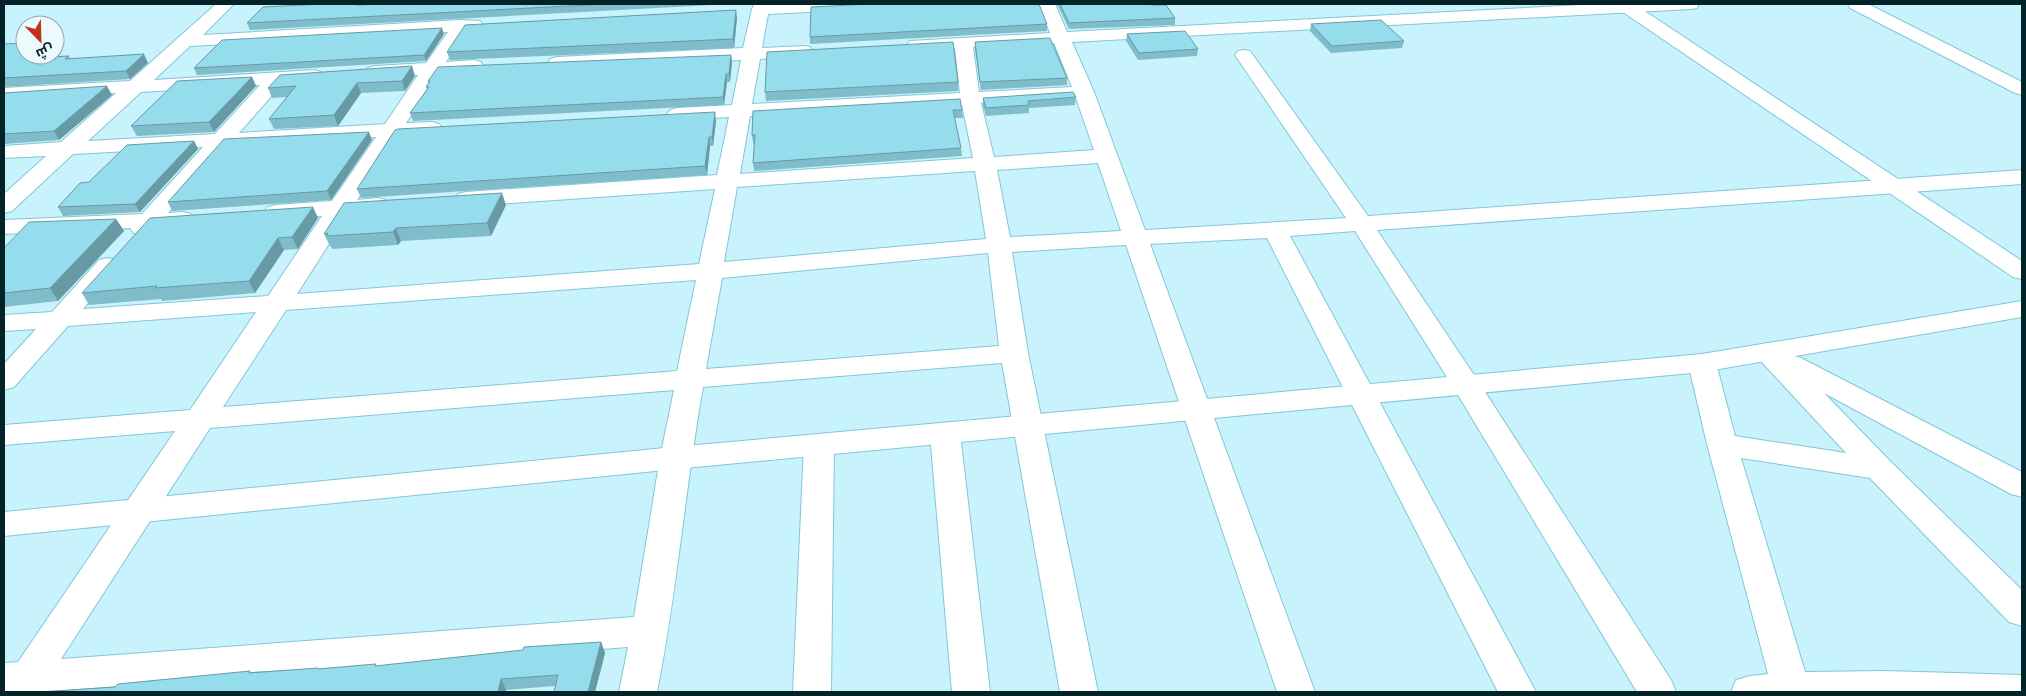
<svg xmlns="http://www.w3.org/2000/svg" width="2026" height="696" font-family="'Golos Text',Cairo,sans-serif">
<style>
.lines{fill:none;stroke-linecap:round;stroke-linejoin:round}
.street-casing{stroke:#81c7d7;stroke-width:2}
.secondary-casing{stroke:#81c7d7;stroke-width:2}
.street{fill:#fff;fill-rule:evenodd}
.secondary{fill:#fff;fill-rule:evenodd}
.wall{fill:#80bdcb}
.shaded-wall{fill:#689aa5}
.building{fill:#95dcec;stroke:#689aa5}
</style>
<rect width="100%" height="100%" fill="#c9f3fc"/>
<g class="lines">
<g class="street-casing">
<path id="street" d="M 216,4 L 234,4 L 203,35 L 461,20 L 480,21 L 483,25 L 480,29 L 466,31 L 446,62 L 474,60 L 481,62 L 483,66 L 481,70 L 438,74 L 406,123 L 432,122 L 439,124 L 442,128 L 439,132 L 398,136 L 357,200 L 378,198 L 386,200 L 390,205 L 386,210 L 348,214 L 297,294 L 699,264 L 715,189 L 466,206 L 458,204 L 455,199 L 458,194 L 466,192 L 717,175 L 729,117 L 677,120 L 670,118 L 667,114 L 670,110 L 677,108 L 732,105 L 741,60 L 557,69 L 550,67 L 548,63 L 550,59 L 557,57 L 743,48 L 752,9 L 754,5 L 760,4 L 878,4 L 876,8 L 870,9 L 768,14 L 762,48 L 804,46 L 810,47 L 813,51 L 810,55 L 804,56 L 760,59 L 752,104 L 960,93 L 955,48 L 916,50 L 910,49 L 907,45 L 910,41 L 1050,33 L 1039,4 L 1055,4 L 1067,32 L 1600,4 L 1699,4 L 1697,8 L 1691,9 L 1072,42 L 1094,92 L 1145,230 L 1346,218 L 1235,55 L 1238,51 L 1244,50 L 1250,51 L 1368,216 L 2022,170 L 2022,184 L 1377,230 L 1476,378 L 1671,680 L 1676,692 L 1637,692 L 1452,385 L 1355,231 L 1290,236 L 1536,692 L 1498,692 L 1267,238 L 1150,244 L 1315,692 L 1277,692 L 1126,245 L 1012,252 L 1028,353 L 1098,692 L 1060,692 L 1002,363 L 703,387 C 685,489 677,592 657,692 L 619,692 L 628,647 L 41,692 L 4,692 L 4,663 L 18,662 L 175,431 L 4,445 L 4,425 L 190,410 L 256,312 L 68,326 L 14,387 L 4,390 L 4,364 L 36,329 L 4,331 L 4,315 L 52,312 L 99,260 L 108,258 L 117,260 L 120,265 L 83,309 L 268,296 L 322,216 L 276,219 L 268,217 L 264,212 L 268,207 L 276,205 L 332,201 L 376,137 L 227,146 L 168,213 L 183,212 L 191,214 L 195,219 L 191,224 L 155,227 C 149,235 143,235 134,233 L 130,228 L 4,234 L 4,220 L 142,214 L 203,147 L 73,154 L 12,211 L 4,213 L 4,194 L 46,156 L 4,158 L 4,146 L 61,142 L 116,93 L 4,100 L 4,88 L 130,81 ZM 448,32 L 426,63 L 375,66 L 368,68 L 366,72 L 368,76 L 375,78 L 418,75 L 385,124 L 239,133 L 282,84 L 321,80 L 323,76 L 321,72 L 314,70 L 154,80 L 190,46 ZM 1054,43 L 1072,87 L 979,92 L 973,47 ZM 260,85 L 215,134 L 88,141 L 141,92 ZM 1076,98 L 1094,150 L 994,157 L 981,103 ZM 962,105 L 973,158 L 740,174 L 750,116 ZM 1098,163 L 1121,231 L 1010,237 L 997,170 ZM 975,171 L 986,239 L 724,262 L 737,187 ZM 988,253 L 999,346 L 706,369 L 722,278 ZM 696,280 L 677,371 L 223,407 L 286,310 ZM 674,390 L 660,458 L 634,617 L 61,659 L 210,428 Z
M 1848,4 L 1868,4 L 2022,82 L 2022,95 L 2015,93 L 1850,8 Z
M 1768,343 L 1778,346 L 1786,355 L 1799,357 L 2022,472 L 2022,497 L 2011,494 L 1824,393 L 1890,461 L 2022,590 L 2022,626 L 2009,622 L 1870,478 L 1741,458 L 1805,672 L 1886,671 L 2022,675 L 2022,692 L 1731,692 L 1736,680 L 1750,676 L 1768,674 L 1707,444 L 1688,363 L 1692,357 L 1702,354 L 1712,357 L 1716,363 L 1735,436 L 1846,453 L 1758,358 L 1754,352 L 1758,346 Z
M 945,423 L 956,426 L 960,433 L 990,692 L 952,692 L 930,433 L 934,426 Z
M 819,435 L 830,438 L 834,445 L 831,692 L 793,692 L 804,445 L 808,438 Z"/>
</g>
<g class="secondary-casing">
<path id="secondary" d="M 1615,4 L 1634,4 L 2022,261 L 2022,279 L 2013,277 L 1617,8 Z
M 2022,301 L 2022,317 L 1702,372 L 675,469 L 4,536 L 4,512 L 675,447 L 1702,354 Z"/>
</g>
<use href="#street" class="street"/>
<use href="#secondary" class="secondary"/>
</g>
<path class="wall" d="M 360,4 L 361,5 L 378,4 L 731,4 L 250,30 L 247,23 Z
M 870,4 L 1047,24 L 1047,31 L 810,44 L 810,37 Z
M 1057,4 L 1150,4 L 1151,5 L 1175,18 L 1175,25 L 1069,29 Z
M 737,18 L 734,48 L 450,60 L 447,52 Z
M 1311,24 L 1404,41 L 1402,48 L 1331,53 L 1310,31 Z
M 444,34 L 426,61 L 197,75 L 194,68 Z
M 1127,34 L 1198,49 L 1197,56 L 1138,60 L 1126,41 Z
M 975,42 L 1067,78 L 1067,85 L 981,90 L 975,50 Z
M 4,44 L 48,55 L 45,57 L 69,56 L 70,59 L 148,63 L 130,79 L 4,87 Z
M 731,55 L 732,62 L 730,82 L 727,82 L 724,105 L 413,121 L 410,113 L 427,89 L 426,87 L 429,83 L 428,81 Z
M 415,76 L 405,91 L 361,93 L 338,126 L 274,129 L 269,119 L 287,97 L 272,98 L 268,88 Z
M 252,77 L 256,86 L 214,132 L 137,136 L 131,126 Z
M 958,82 L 958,91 L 766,101 L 765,92 Z
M 4,93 L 112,95 L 59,140 L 4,144 Z
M 1076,97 L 1075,105 L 1029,108 L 1029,113 L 986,116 L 983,106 L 983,98 Z
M 962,110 L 963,118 L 954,118 L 961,148 L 962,156 L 754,171 L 753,163 L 754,143 L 753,144 L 752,135 L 753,111 Z
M 716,121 L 713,146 L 710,146 L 707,175 L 361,198 L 357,189 Z
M 372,140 L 331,200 L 172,211 L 168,202 Z
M 194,141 L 198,149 L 140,212 L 63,216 L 58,207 L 89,182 Z
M 506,205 L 491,236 L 401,241 L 398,245 L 332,249 L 331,246 L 330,246 L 324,234 Z
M 318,218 L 298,249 L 284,250 L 255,293 L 162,301 L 161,299 L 89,305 L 82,293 Z
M 116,219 L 124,231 L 58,301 L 4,307 L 4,248 Z
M 601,642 L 605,653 L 595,692 L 554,692 L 555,686 L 506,690 L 506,692 L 39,692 L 115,687 L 251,672 L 377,666 Z"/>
<path class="shaded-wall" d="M 736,10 L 737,18 L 734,48 L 733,39 Z
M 442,28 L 444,34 L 426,61 L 424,55 Z
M 144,54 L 148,63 L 130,79 L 126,71 Z
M 32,55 L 48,55 L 33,67 L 28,58 Z
M 731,55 L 732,62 L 730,82 L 729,74 Z
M 412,66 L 415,76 L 405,91 L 402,81 Z
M 726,74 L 727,82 L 724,105 L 723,97 Z
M 252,77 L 256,86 L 214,132 L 209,122 Z
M 357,83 L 361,93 L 338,126 L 334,115 Z
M 107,86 L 112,95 L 59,140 L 54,131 Z
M 715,112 L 716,121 L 713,146 L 712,137 Z
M 369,132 L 372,140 L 331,200 L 327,191 Z
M 709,137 L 710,146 L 707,175 L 705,166 Z
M 194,141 L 198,149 L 140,212 L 135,204 Z
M 502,193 L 506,205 L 491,236 L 487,223 Z
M 313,207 L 318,218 L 298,249 L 292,237 Z
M 116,219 L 124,231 L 58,301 L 50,288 Z
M 396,228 L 401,241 L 398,245 L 393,232 Z
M 278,238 L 284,250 L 255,293 L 249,281 Z
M 601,642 L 605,653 L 595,692 L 588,692 Z
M 501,679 L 506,690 L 506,692 L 498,692 Z"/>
<path class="building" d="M 322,4 L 358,4 L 357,5 L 378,4 L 606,4 L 247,23 L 263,7 Z
M 870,4 L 1039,4 L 1047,24 L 810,37 L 811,7 Z
M 1060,4 L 1150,4 L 1151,5 L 1166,5 L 1175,18 L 1069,23 Z
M 736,10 L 733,39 L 447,52 L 465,25 Z
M 1381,20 L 1404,41 L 1332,46 L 1311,24 Z
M 442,28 L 424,55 L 194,68 L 222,40 Z
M 1185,31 L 1198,49 L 1139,53 L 1127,34 Z
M 1050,38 L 1067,78 L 980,82 L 975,42 Z
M 953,42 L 958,82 L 765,92 L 767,52 Z
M 25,43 L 25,55 L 32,55 L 28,58 L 69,56 L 65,59 L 144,54 L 126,71 L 4,78 L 4,44 Z
M 731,55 L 729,74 L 726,74 L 723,97 L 410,113 L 429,87 L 426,87 L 430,81 L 428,81 L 438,67 Z
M 412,66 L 402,81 L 357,83 L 334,115 L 269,119 L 296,86 L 268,88 L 280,75 Z
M 252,77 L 209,122 L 131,126 L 177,81 Z
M 107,86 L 54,131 L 4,134 L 4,93 Z
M 1073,92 L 1076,97 L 1028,101 L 1029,105 L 986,108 L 983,98 Z
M 960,99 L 962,110 L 953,110 L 961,148 L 753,163 L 755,135 L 752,135 L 753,111 Z
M 715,112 L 712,137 L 709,137 L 705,166 L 357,189 L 395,130 L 398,129 Z
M 369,132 L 327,191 L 168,202 L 224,139 Z
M 194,141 L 135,204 L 58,207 L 80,183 L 89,182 L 127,145 Z
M 502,193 L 487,223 L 396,228 L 393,232 L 327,236 L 328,233 L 324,234 L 344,203 Z
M 313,207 L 292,237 L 278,238 L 249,281 L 155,288 L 157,286 L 82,293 L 150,218 Z
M 116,219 L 50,288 L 4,293 L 4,248 L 29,222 Z
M 601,642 L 588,692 L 554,692 L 558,675 L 501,679 L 498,692 L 39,692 L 115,687 L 118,684 L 250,671 L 249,673 L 318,668 L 318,669 L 376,664 L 375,666 L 523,650 L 524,647 Z"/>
<rect width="2026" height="696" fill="none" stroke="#042329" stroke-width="10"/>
<g transform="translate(40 40) rotate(157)"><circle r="24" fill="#edfafd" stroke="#90a4a8"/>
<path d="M0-4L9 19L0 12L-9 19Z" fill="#bf3415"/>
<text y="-8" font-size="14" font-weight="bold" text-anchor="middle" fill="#042329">ش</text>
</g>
</svg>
